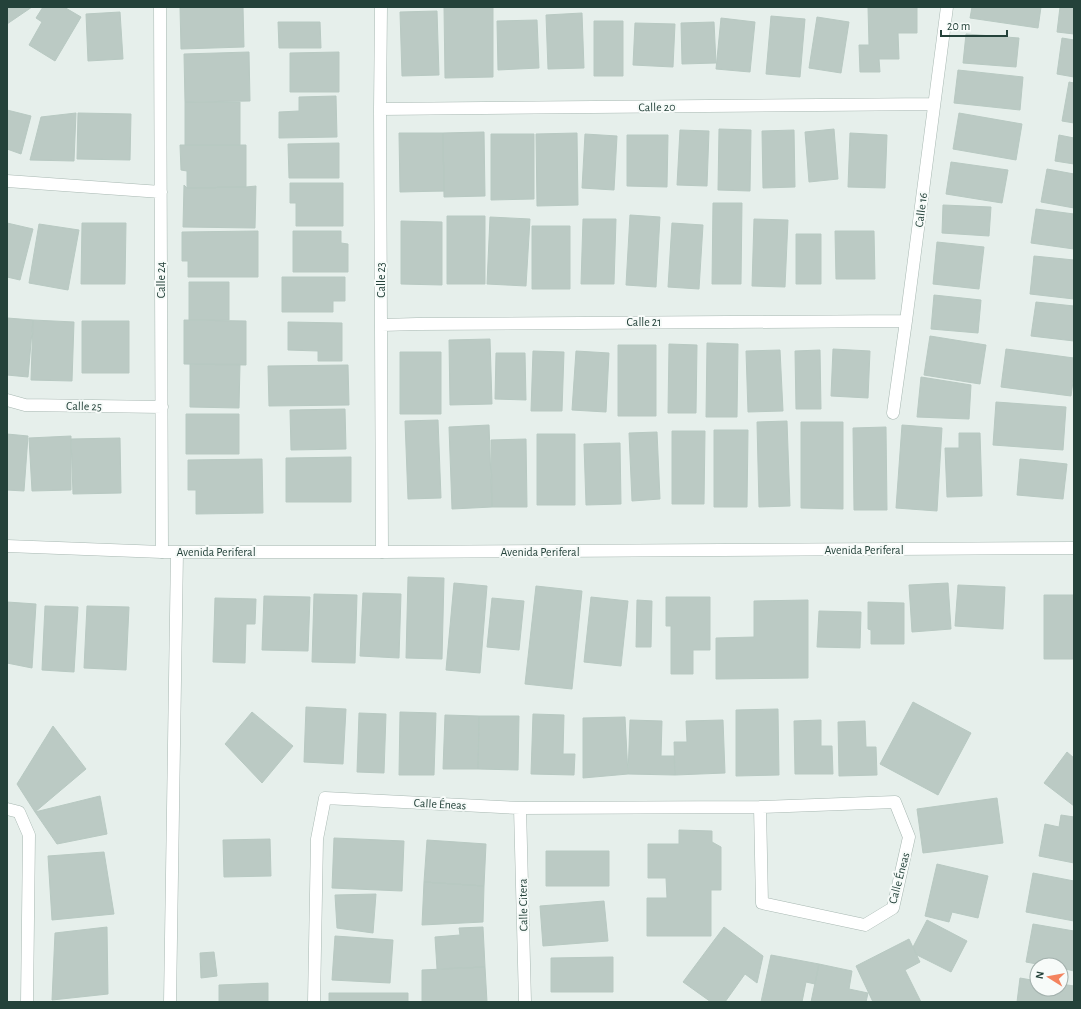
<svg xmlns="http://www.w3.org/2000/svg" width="1081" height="1009" font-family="'Alegreya Sans',sans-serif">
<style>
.building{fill:#bbcac4;stroke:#b8c9c2}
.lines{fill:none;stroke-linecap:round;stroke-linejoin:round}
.minor-casing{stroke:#a8b8b2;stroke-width:13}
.tertiary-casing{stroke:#a8b8b2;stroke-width:13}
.minor{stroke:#fff;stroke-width:12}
.tertiary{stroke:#fff;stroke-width:12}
.labels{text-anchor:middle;stroke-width:4;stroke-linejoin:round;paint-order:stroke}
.street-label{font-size:12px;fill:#24423a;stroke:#f7fbf9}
</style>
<rect width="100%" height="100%" fill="#e6efeb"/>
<path class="building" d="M 7,7 L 32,7 L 7,24 Z
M 43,7 L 64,7 L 81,17 L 55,61 L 29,45 L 42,22 L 36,18 Z
M 180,7 L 243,7 L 244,47 L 181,49 Z
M 444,7 L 493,7 L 493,77 L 445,78 Z
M 868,7 L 917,7 L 917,33 L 898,33 L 899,59 L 879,59 L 880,72 L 860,72 L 859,45 L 869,45 Z
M 972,7 L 1041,7 L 1038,28 L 970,18 Z
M 1060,7 L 1074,7 L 1074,34 L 1057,32 Z
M 437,11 L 439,75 L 402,76 L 400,12 Z
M 120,12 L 123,59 L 88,61 L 86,14 Z
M 582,13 L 584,68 L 548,69 L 546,15 Z
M 771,16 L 805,19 L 800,77 L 766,74 Z
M 817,17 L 849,22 L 841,73 L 809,68 Z
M 721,18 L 755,22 L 750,72 L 716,69 Z
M 537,20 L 539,68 L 498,70 L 497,21 Z
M 594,21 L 623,21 L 623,76 L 594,76 Z
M 278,22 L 320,22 L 321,48 L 279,48 Z
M 714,22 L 716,63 L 682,64 L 681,23 Z
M 635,23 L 675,24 L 673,67 L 633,65 Z
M 966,34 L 1019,38 L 1016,67 L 963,63 Z
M 1062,38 L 1074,40 L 1074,77 L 1057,74 Z
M 249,52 L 250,101 L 185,102 L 184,54 Z
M 339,52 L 339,92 L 290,92 L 290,53 Z
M 958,70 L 1023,77 L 1020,110 L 954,103 Z
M 1069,82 L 1074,83 L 1074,123 L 1062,121 Z
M 336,96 L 337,137 L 279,138 L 279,112 L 299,111 L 299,97 Z
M 185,102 L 240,102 L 240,145 L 185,145 Z
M 7,110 L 31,116 L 21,154 L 7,149 Z
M 76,113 L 74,161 L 30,160 L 41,117 Z
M 78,113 L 131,114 L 130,160 L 77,159 Z
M 959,113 L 1022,124 L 1016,160 L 953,149 Z
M 719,129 L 751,130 L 750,191 L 718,190 Z
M 834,129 L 838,179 L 809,182 L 805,132 Z
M 680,130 L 709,131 L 707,186 L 677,185 Z
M 794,130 L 795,187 L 763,188 L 762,131 Z
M 484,132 L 485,196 L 444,197 L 443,133 Z
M 399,133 L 443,133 L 444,191 L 400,192 Z
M 577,133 L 578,205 L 537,206 L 536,134 Z
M 850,133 L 887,135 L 885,188 L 848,187 Z
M 491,134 L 534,134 L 534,199 L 491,200 Z
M 585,134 L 617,136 L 614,190 L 582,188 Z
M 627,135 L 668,135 L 667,187 L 627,186 Z
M 1059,135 L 1074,138 L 1074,164 L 1055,161 Z
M 339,143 L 339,178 L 289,178 L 288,144 Z
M 180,145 L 246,145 L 246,187 L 187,188 L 187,171 L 181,170 Z
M 951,162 L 1008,170 L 1002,203 L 946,194 Z
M 1047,169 L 1074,174 L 1074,208 L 1041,202 Z
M 290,183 L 343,183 L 343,226 L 296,226 L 296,203 L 290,203 Z
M 184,185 L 187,188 L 246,187 L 256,186 L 255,228 L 183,227 Z
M 713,203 L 742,203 L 741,284 L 712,284 Z
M 943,205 L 991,207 L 989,236 L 942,233 Z
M 1036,209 L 1074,214 L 1074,249 L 1031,243 Z
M 630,215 L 660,217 L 656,287 L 626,285 Z
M 447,216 L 485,216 L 485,284 L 447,284 Z
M 490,217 L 530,219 L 526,286 L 487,284 Z
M 583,219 L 616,219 L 614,284 L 581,284 Z
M 754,219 L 788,220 L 785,287 L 752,286 Z
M 401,221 L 442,222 L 442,285 L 401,284 Z
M 7,223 L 33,229 L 20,280 L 7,277 Z
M 82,223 L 126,223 L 125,284 L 81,284 Z
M 672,223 L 703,225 L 699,289 L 668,287 Z
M 39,224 L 79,230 L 68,290 L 29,283 Z
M 532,226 L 570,226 L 570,289 L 532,289 Z
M 258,231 L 258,277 L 188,277 L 188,261 L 182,261 L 182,232 Z
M 293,231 L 341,231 L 341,243 L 348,244 L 348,272 L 293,272 Z
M 835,231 L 874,231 L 875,279 L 836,279 Z
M 796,234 L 821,234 L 821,284 L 796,284 Z
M 937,242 L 984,247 L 979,289 L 933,284 Z
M 1034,256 L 1074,260 L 1074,299 L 1030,294 Z
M 282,277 L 345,277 L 345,301 L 333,301 L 333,312 L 282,312 Z
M 189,282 L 229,282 L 229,320 L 189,320 Z
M 934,295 L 981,300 L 978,333 L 931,329 Z
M 1036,302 L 1074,306 L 1074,341 L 1031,336 Z
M 7,318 L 33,320 L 28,377 L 7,375 Z
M 33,320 L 74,322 L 72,381 L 31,380 Z
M 184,320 L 246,321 L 246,365 L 184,364 Z
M 82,321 L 129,321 L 129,373 L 82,373 Z
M 288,322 L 342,323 L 342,361 L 318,361 L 318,351 L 288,350 Z
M 930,336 L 986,345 L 980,384 L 924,375 Z
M 490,339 L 492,404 L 450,405 L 449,340 Z
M 707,343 L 738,344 L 737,417 L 706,417 Z
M 669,344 L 697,345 L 696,413 L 668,413 Z
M 618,345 L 656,345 L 656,416 L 618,416 Z
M 833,349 L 870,351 L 868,398 L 831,396 Z
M 1006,349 L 1074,358 L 1074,374 L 1071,396 L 1001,387 Z
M 780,350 L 783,411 L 748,412 L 746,351 Z
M 820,350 L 821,409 L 796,409 L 795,351 Z
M 533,351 L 564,352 L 562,411 L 531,411 Z
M 576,351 L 609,353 L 606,412 L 572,410 Z
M 400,352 L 441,352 L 441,414 L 400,414 Z
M 496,353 L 525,353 L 526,400 L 495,399 Z
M 190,364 L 240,364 L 239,408 L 190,407 Z
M 348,365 L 349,405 L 269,406 L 268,366 Z
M 921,377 L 971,385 L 969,419 L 917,417 Z
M 996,402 L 1066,407 L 1063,450 L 993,445 Z
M 345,409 L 346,449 L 291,450 L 290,410 Z
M 186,414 L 239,414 L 239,454 L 186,454 Z
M 438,420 L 441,498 L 408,499 L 405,421 Z
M 787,421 L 790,506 L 759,507 L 757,422 Z
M 801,422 L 843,422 L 843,509 L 801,508 Z
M 489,425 L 492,507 L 452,509 L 449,427 Z
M 902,425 L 942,428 L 937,511 L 896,508 Z
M 886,427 L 887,510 L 854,510 L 853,428 Z
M 714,430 L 748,430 L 747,507 L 714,507 Z
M 672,431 L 705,431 L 704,504 L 672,504 Z
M 657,432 L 660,499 L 632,501 L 629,433 Z
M 959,433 L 980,433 L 982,496 L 947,497 L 945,448 L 959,448 Z
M 7,434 L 28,436 L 24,491 L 7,490 Z
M 537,434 L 575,434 L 575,505 L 537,505 Z
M 71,436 L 71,490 L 32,491 L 29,438 Z
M 120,438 L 121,493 L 73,494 L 71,439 Z
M 526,439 L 527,507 L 492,507 L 491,440 Z
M 620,443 L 621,504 L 586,505 L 584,444 Z
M 351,457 L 351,502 L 286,502 L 286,458 Z
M 262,459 L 263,513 L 196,514 L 196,490 L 188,490 L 188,460 Z
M 1020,459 L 1067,464 L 1063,499 L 1017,495 Z
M 408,577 L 444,578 L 442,659 L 406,658 Z
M 454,583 L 487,586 L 480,673 L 446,670 Z
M 948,583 L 951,629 L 912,632 L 909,585 Z
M 958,585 L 1005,587 L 1003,629 L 955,626 Z
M 536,586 L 582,591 L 572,689 L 525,684 Z
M 363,593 L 401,594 L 399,658 L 360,656 Z
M 314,594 L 357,595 L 355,663 L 312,662 Z
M 1044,595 L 1074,595 L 1074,659 L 1044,659 Z
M 264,596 L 310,597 L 308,651 L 262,650 Z
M 591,597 L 628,601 L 621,666 L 584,662 Z
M 666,597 L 710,597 L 710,650 L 693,650 L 693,674 L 671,674 L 671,626 L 666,626 Z
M 215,598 L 256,599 L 255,624 L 246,624 L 245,663 L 213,662 Z
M 492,598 L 524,601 L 519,650 L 487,647 Z
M 637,600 L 652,601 L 651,647 L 636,647 Z
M 808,600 L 808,678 L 716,679 L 716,638 L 754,637 L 754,601 Z
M 7,602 L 36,604 L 32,668 L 7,663 Z
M 868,602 L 904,603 L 904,644 L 871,644 L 871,630 L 868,629 Z
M 45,606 L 78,607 L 74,672 L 42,670 Z
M 87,606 L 129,607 L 126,670 L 84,668 Z
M 819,611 L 861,612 L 860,648 L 817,647 Z
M 913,702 L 971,733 L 938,795 L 880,764 Z
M 306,707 L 346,709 L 343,764 L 304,762 Z
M 778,709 L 779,775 L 736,776 L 736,710 Z
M 252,712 L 293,746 L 262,783 L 225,744 Z
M 400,712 L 436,713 L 434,775 L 399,775 Z
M 359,713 L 386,714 L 384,773 L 357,772 Z
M 533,714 L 564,715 L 563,754 L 575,754 L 574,775 L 531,774 Z
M 445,715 L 479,716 L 478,769 L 443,769 Z
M 479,716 L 519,716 L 518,770 L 478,769 Z
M 625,717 L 628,774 L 583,778 L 583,718 Z
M 630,720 L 662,721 L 661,756 L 674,756 L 675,775 L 628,774 Z
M 723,720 L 725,773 L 675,775 L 674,742 L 687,742 L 686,721 Z
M 821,720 L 821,746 L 832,746 L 833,774 L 795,774 L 794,721 Z
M 865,721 L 866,747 L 876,747 L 877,775 L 839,776 L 838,722 Z
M 53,726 L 86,769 L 35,812 L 17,784 Z
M 1067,752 L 1074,758 L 1074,806 L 1044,783 Z
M 100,796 L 107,834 L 57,844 L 35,812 Z
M 997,798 L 1003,843 L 923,853 L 917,809 Z
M 1061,815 L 1074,817 L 1074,863 L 1039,856 L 1045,824 L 1059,827 Z
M 679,830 L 712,831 L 712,842 L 721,847 L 721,890 L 711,890 L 711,936 L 647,936 L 647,898 L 667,898 L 666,878 L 648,878 L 648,844 L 679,844 Z
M 334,838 L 404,841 L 402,891 L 332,888 Z
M 270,839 L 271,876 L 224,877 L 223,840 Z
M 427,840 L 486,844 L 484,886 L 424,882 Z
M 546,851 L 609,851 L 609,886 L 546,886 Z
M 104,852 L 114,914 L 52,920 L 48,856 Z
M 937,864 L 988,876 L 978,918 L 952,912 L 949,922 L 925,916 Z
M 1033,873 L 1074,881 L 1074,921 L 1026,912 Z
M 424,882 L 484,886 L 483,922 L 422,925 Z
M 376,894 L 373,933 L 337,928 L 335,895 Z
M 604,901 L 608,941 L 543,946 L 540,906 Z
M 927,920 L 967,941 L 951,972 L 917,955 L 913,947 Z
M 1033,924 L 1074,931 L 1074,971 L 1061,968 L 1061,965 L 1042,965 L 1026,962 Z
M 107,927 L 108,994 L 52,1000 L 55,933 Z
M 483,927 L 485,967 L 437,969 L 435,937 L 460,935 L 459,928 Z
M 724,927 L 763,956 L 757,983 L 745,974 L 725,1002 L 711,1002 L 683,982 Z
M 335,936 L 393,940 L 390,983 L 332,980 Z
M 909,939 L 920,962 L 905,970 L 921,1002 L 873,1002 L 856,966 Z
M 214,952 L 217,976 L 201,978 L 200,953 Z
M 771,955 L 819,964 L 815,984 L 806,982 L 802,1002 L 761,1002 Z
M 613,957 L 613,992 L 551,992 L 551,958 Z
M 819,964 L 852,971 L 849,989 L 868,993 L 866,1002 L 811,1002 Z
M 485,967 L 487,1002 L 422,1002 L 422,970 Z
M 1020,978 L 1037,981 L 1037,989 L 1061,989 L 1061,984 L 1074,986 L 1074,1002 L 1017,1002 Z
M 268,983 L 268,1002 L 219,1002 L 219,985 Z
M 329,993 L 408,993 L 408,1002 L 329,1002 Z"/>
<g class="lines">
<g class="minor-casing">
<path id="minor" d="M 160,7 L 162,552
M 381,7 L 380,109 L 382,552
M 380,109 L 934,104
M 7,181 L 161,192
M 382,325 L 417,324 L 906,321
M 7,400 L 25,405 L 162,407
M 893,413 L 906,321 L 947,7
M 895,802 L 909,837 L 893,908 L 865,925 L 762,903 L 760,807 Z
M 520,808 L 525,1002
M 7,809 L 19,812 L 29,835 L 27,1002
M 314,1002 L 317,839 L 325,798 L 520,808 L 760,807"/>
</g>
<g class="tertiary-casing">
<path id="tertiary" d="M 7,546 L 162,552 L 382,552 L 1074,548
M 170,1002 L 177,552"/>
</g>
<use href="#minor" class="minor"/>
<use href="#tertiary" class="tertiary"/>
</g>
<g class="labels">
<g class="street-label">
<text transform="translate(657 107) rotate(-1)" y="4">Calle 20</text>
<text transform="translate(921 210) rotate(-83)" y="4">Calle 16</text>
<text transform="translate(161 280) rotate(-90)" y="4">Calle 24</text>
<text transform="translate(381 280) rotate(-90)" y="4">Calle 23</text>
<text x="644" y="326">Calle 21</text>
<text transform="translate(84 406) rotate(1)" y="4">Calle 25</text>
<text x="864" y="554">Avenida Periferal</text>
<text x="216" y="556">Avenida Periferal</text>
<text x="540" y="556">Avenida Periferal</text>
<text transform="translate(440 804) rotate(3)" y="4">Calle Éneas</text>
<text transform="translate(899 878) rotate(-75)" y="4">Calle Éneas</text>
<text transform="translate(523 905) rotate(-91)" y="4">Calle Citera</text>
</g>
</g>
<rect width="1081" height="1009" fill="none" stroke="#24423a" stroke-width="16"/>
<g transform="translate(1049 977) rotate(281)"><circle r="19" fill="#f7fbf9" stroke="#a3b1ad"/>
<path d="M0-3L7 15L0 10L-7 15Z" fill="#f4845f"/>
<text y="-6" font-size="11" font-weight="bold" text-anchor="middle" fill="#24423a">N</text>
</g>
<path d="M941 30v6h66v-6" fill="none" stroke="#24423a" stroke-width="2"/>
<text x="947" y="30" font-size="12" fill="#24423a" stroke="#f7fbf9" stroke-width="3" paint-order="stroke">20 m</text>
</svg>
